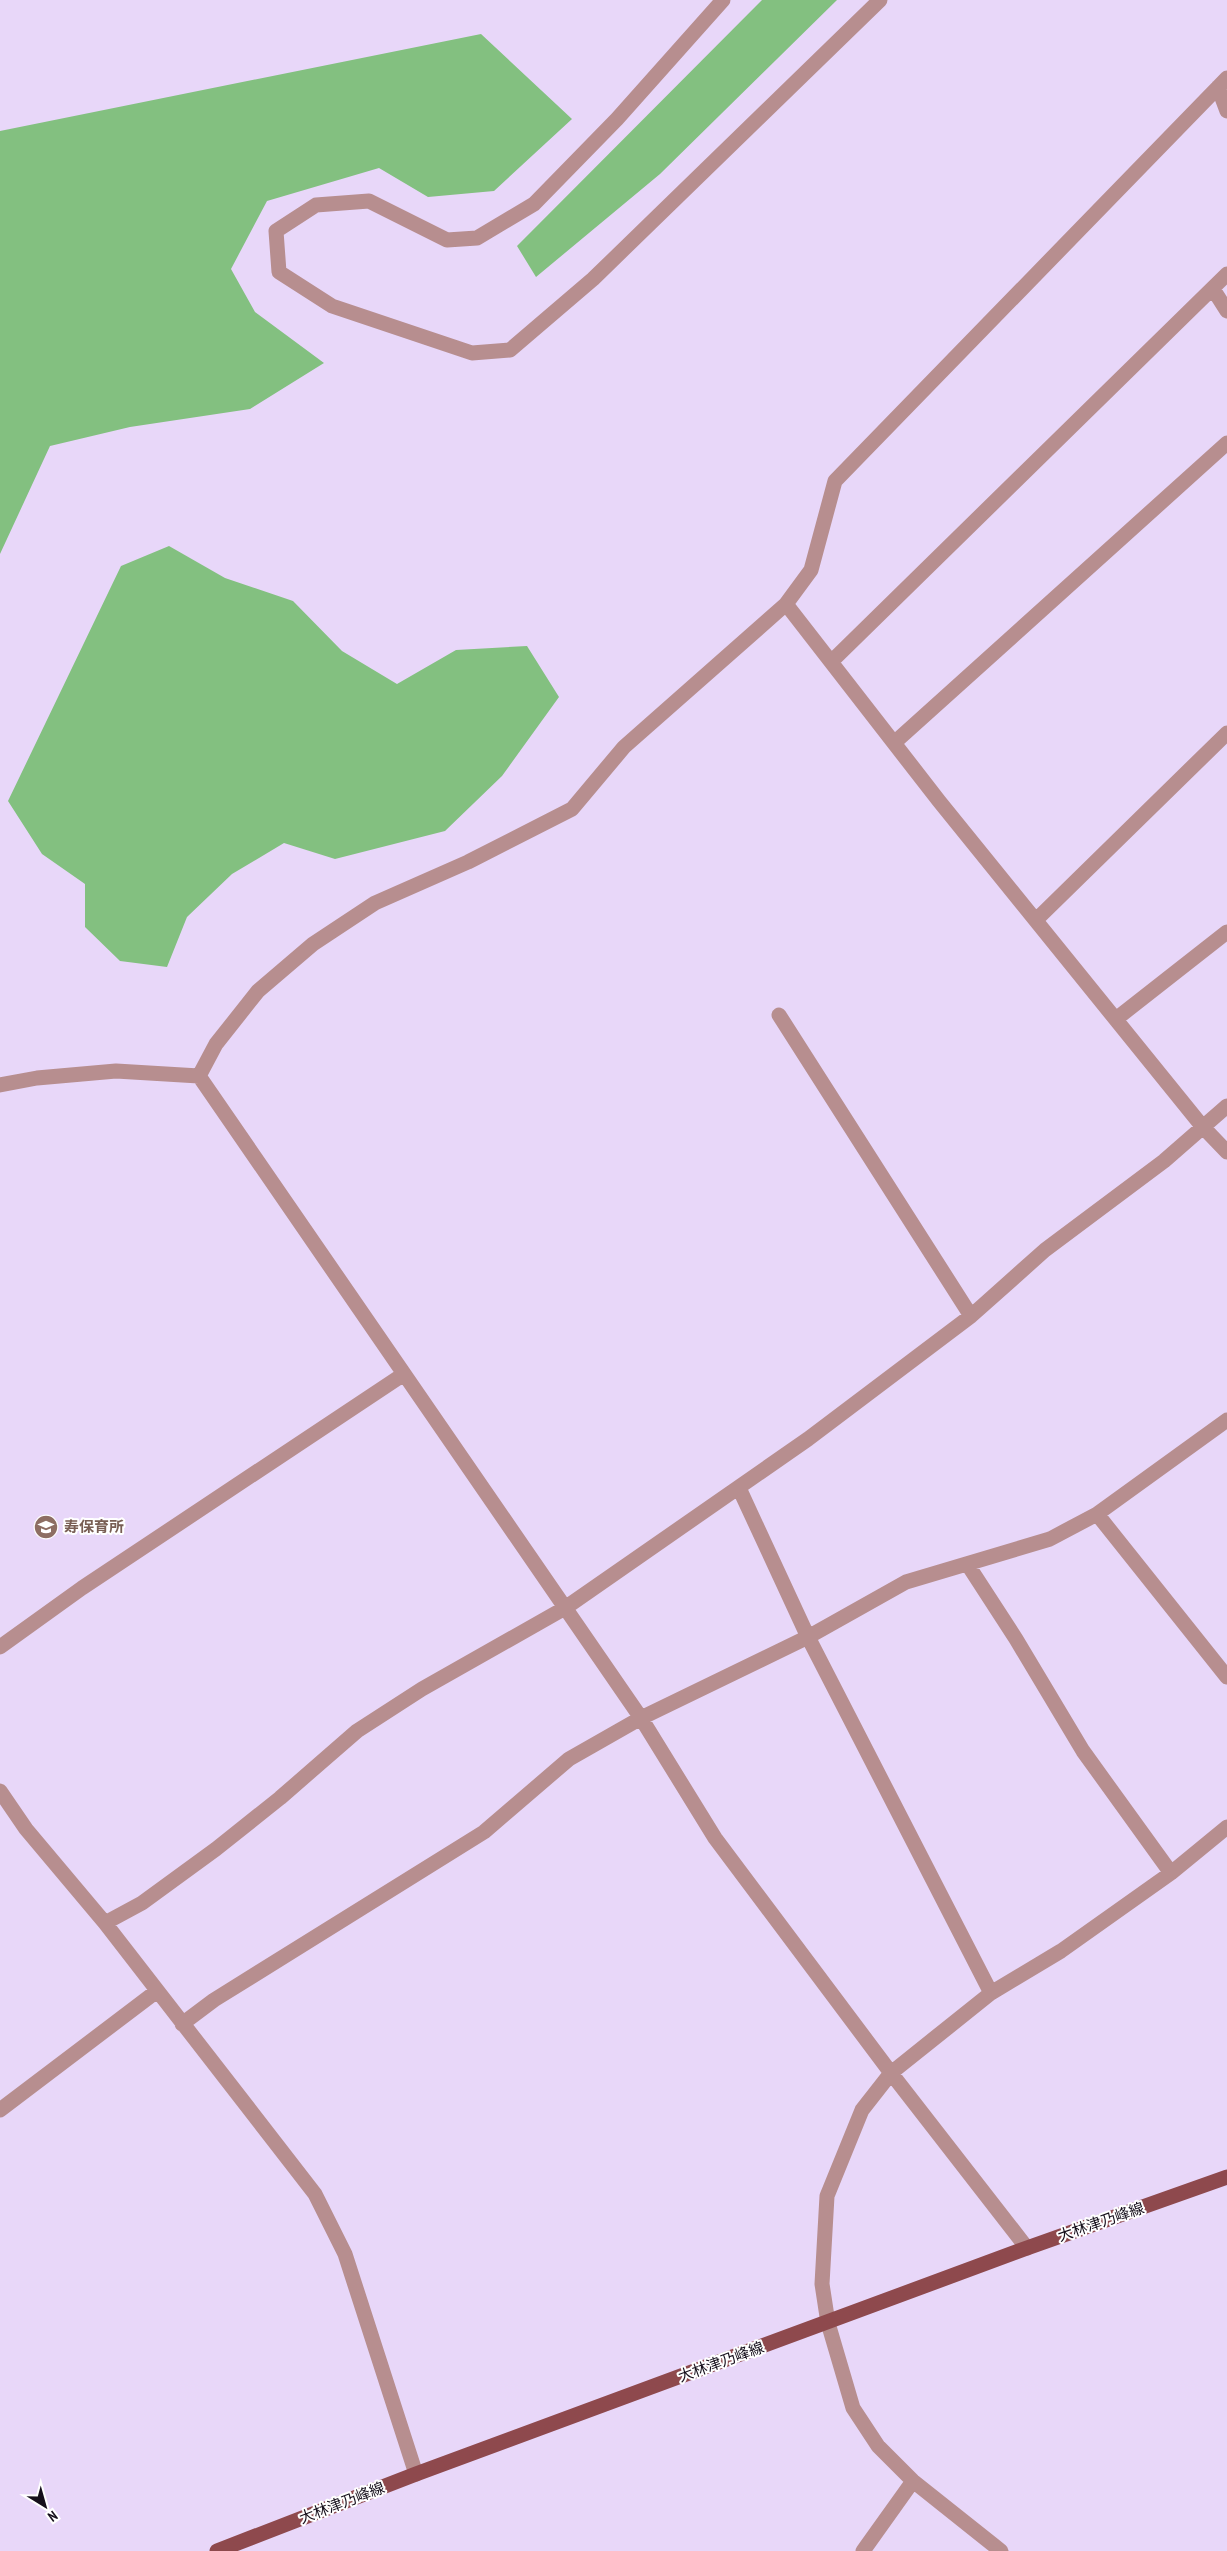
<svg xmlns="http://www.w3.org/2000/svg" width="1227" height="2551" font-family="'PT Sans Narrow','Noto Sans JP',sans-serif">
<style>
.forest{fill:#83c080}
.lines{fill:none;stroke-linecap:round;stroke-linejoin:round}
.minor{stroke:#b78e8f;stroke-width:15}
.major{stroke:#8e494d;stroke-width:15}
.labels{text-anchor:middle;stroke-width:4;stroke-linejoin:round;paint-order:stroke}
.education-label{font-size:15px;font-weight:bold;fill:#785e54;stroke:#fff;text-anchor:start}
.street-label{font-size:15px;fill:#150f1b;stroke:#fff}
</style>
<rect width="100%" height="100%" fill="#e8d7f9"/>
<path class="forest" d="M 762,0 L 837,0 L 660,174 L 536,277 L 517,246 Z
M 481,34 L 572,119 L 494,191 L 428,197 L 379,168 L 267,201 L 231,269 L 255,312 L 324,363 L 250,409 L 130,427 L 50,446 L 0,554 L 0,131 Z
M 169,546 L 225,578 L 293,601 L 342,651 L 397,684 L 456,650 L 527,646 L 559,697 L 502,776 L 445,831 L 335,859 L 284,843 L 232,874 L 187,917 L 167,967 L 120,961 L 85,927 L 85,884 L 42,854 L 8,801 L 121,566 Z"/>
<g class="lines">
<path class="minor" d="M 723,0 L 617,119 L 534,204 L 477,238 L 447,240 L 369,201 L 316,205 L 276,231 L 279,272 L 332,306 L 472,353 L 510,350 L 593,279 L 880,0
M 1218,87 L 1227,111
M 1213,289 L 1227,311
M 786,604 L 939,801 L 1202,1126 L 1227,1152
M 831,662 L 1227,274
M 894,743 L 1227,443
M 1036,920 L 1227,733
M 779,1015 L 971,1316
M 1116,1019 L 1227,932
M 199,1076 L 216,1044 L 258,991 L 313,944 L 375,903 L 468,862 L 572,809 L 624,747 L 786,604 L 811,570 L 835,481 L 1227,78
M 199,1076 L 641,1718 L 715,1838 L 891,2073 L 1027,2248
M 0,1085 L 37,1078 L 116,1071 L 199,1076
M 739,1488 L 808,1637 L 991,1993
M 1097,1514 L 1227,1677
M 968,1565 L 1016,1639 L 1083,1751 L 1171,1873
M 0,1647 L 82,1588 L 404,1374
M 0,1791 L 26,1829 L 105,1923 L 315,2194 L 345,2254 L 416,2474
M 105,1923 L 142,1903 L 216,1849 L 280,1798 L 357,1731 L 422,1689 L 565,1608 L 808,1439 L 971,1316 L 1045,1250 L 1164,1161 L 1227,1106
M 182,2024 L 214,2000 L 484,1832 L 569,1759 L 641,1718 L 808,1637 L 906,1582 L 1050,1539 L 1097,1514 L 1227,1420
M 0,2110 L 157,1991
M 863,2551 L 913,2481
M 1001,2551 L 913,2481 L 878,2446 L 853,2408 L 828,2323 L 822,2284 L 827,2196 L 862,2110 L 891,2073 L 991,1993 L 1061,1951 L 1171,1873 L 1227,1827"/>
<path class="major" d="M 217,2551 L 416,2474 L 1027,2248 L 1227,2177"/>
</g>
<defs>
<g id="school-disc" transform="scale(1.25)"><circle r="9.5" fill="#8d6e63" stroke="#fff"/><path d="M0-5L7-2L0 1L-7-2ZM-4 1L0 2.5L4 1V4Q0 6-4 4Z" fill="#fff"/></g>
</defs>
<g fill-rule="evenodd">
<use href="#school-disc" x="46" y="1527"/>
</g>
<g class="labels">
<g class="education-label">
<text x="64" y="1532">寿保育所</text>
</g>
<g class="street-label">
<text transform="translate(1101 2222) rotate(-19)" y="5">大林津乃峰線</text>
<text transform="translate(721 2362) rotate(-20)" y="5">大林津乃峰線</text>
<text transform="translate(342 2503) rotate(-21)" y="5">大林津乃峰線</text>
</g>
</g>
<g transform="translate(45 2506) rotate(143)" stroke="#ffffff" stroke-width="4" paint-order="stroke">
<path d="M0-4L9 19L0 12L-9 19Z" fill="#150f1b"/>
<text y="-8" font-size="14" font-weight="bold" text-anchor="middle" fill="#150f1b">N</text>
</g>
</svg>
